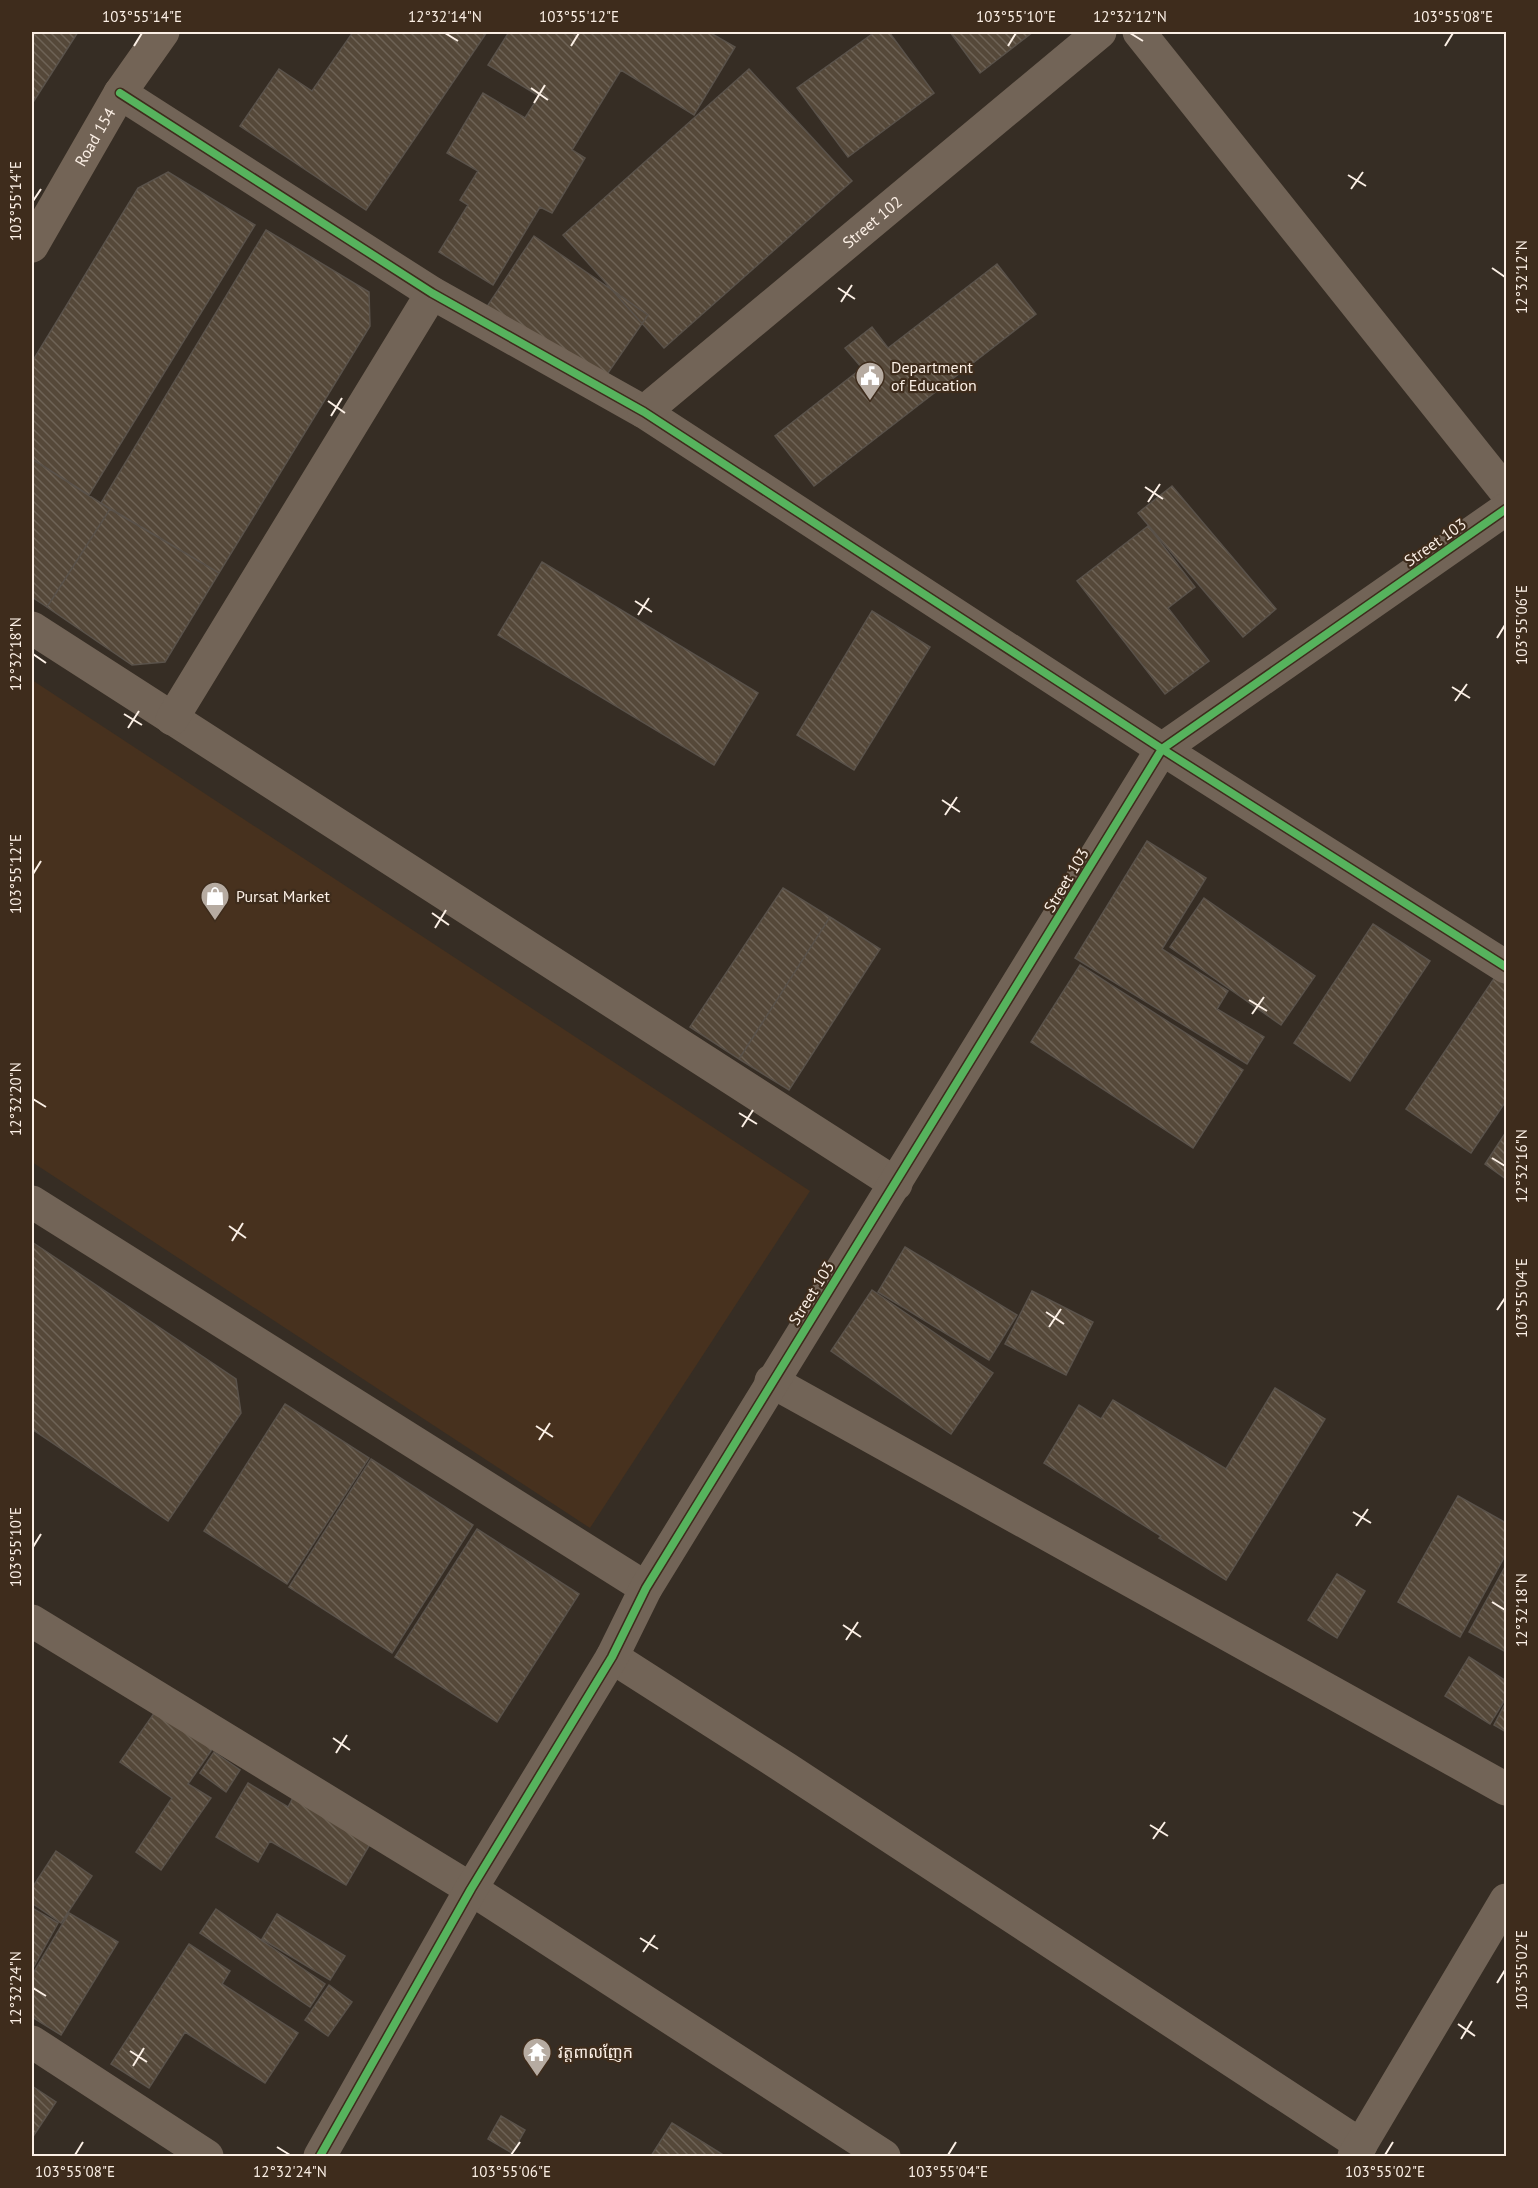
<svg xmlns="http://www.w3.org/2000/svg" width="1538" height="2188" font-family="'PT Sans','Noto Sans Khmer',sans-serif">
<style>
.built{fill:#47311e}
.building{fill:url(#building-back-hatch);stroke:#5a524a;stroke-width:1.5}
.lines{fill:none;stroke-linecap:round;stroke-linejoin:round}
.minor{stroke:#726457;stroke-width:33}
.major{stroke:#736456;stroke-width:33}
.cycleway-casing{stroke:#3e2c1c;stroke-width:11}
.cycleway{stroke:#56b35d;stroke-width:8}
.ticks{fill:none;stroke:#fbefe5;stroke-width:2}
.labels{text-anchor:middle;stroke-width:4.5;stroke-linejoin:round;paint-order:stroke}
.street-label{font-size:16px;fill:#fbefe5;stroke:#3e2c1c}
.poi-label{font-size:16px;fill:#fbefe5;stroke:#3e2c1c;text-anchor:start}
.neatline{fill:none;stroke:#fbefe5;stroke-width:2}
.ticks-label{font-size:15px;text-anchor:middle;fill:#fbefe5}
</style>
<defs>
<pattern id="building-back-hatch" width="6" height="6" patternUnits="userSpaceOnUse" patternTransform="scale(1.5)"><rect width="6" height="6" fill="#554839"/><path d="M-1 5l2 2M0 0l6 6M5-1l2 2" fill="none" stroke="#6e6356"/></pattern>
</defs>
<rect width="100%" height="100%" fill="#362d24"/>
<path class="built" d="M 32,680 L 810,1191 L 590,1528 L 32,1162 Z"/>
<path class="building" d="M 32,32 L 78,32 L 32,104 Z
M 353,32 L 487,32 L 366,210 L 240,126 L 279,69 L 312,91 Z
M 509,32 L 709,32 L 735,47 L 694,115 L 621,70 L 572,150 L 585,158 L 552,213 L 540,207 L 493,285 L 439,252 L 468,205 L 460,200 L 478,171 L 447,153 L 483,93 L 525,118 L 539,96 L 488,65 Z
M 875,32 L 889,32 L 934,93 L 848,157 L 797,88 Z
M 950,32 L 1033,32 L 980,73 Z
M 749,69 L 852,181 L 664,348 L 563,235 Z
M 168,172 L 255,225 L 89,495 L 32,459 L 32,362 L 138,188 Z
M 266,230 L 369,292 L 370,326 L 219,573 L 101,503 Z
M 534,236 L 648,315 L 599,386 L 486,308 Z
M 997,264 L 1036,314 L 814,486 L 775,436 L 862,368 L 845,348 L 872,327 L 888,348 Z
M 32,459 L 110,509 L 47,607 L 32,597 Z
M 1172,486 L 1276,609 L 1243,637 L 1138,513 Z
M 110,509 L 219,573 L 165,662 L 132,665 L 47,607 Z
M 1148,526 L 1195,587 L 1168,608 L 1209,661 L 1165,694 L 1077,581 Z
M 542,562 L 758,693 L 714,765 L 498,635 Z
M 872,611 L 930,647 L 854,770 L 797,735 Z
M 1147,841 L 1206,878 L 1162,949 L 1228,991 L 1217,1009 L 1264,1037 L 1247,1064 L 1075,958 Z
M 783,888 L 830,917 L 739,1059 L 690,1027 Z
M 1204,898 L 1315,976 L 1281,1025 L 1170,947 Z
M 830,917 L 880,949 L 789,1090 L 739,1059 Z
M 1373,924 L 1430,961 L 1350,1081 L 1294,1043 Z
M 1080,965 L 1243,1070 L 1193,1148 L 1031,1042 Z
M 1495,977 L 1506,985 L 1506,1101 L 1471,1153 L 1406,1109 Z
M 1506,1132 L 1506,1179 L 1485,1164 Z
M 32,1242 L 236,1379 L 241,1413 L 168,1521 L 32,1429 Z
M 905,1247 L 1017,1315 L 989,1360 L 878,1292 Z
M 872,1290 L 993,1373 L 951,1434 L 831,1351 Z
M 1032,1291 L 1093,1322 L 1066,1375 L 1005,1344 Z
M 1275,1388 L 1325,1419 L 1226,1580 L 1159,1538 L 1161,1536 L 1044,1463 L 1079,1405 L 1101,1419 L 1113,1400 L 1226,1469 Z
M 285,1404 L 369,1458 L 287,1584 L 204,1531 Z
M 371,1459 L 473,1525 L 392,1653 L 289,1587 Z
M 1458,1496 L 1506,1523 L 1506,1554 L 1460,1637 L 1398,1602 Z
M 477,1529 L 579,1594 L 497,1722 L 395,1657 Z
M 1506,1565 L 1506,1652 L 1469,1632 Z
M 1337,1574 L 1365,1591 L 1337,1638 L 1308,1620 Z
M 1469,1657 L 1506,1681 L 1506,1698 L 1490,1724 L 1445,1696 Z
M 1506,1702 L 1506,1732 L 1494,1725 Z
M 157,1709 L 213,1748 L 188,1784 L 211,1798 L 161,1870 L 136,1852 L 172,1798 L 120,1762 Z
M 214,1752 L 240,1770 L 226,1792 L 200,1773 Z
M 248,1783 L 288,1807 L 295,1794 L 373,1839 L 346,1885 L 270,1841 L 258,1862 L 216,1837 Z
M 56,1851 L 92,1876 L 61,1923 L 32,1903 L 32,1888 Z
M 32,1908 L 58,1923 L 32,1970 Z
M 216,1909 L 325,1984 L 310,2007 L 200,1933 Z
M 69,1913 L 118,1942 L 61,2035 L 32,2017 L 32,1975 Z
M 277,1914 L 345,1956 L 330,1980 L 262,1939 Z
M 189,1944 L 230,1971 L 222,1984 L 298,2033 L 265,2083 L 185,2032 L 149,2088 L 111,2064 Z
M 329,1985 L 352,2002 L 328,2036 L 305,2020 Z
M 32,2086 L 56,2102 L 32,2138 Z
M 501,2116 L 525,2130 L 512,2153 L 488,2139 Z
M 672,2123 L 725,2156 L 651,2156 Z"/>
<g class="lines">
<g class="minor">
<path d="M 1139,32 L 1506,492"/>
<path d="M 120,93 L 432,293 L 644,412 L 1162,749 L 1506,967"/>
<path id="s1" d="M 644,412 L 1100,32"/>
<path d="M 32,628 L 896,1184"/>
<path d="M 172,719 L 432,293"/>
<path d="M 32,1202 L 646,1588"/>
<path d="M 771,1381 L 1506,1789"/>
<path d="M 32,1621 L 471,1889 L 884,2156"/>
<path d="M 612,1657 L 787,1769 L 1361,2145"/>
<path d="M 32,2042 L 207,2156"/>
<path d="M 320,2156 L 471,1889 L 612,1657 L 646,1588 L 1162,749 L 1506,509"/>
<path d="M 1354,2156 L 1506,1900"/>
</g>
<path class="major" id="s2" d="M 32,246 L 120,93 L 163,32"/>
<g class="cycleway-casing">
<path id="cycleway" d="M 120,93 L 432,293 L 644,412 L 1162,749 L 1506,967
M 320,2156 L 471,1889 L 612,1657 L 646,1588 L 1162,749 L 1506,509"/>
</g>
<use href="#cycleway" class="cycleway"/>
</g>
<path class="ticks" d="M 445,33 L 458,41M 1130,33 L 1143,41M 134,46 L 142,33M 571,46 L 579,33M 1008,46 L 1016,33M 1445,46 L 1453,33M 531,88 L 548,100M 534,103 L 545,85M 1348,175 L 1366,186M 1351,189 L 1363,172M 33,201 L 41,189M 1492,268 L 1505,277M 838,288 L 855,299M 841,302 L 852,285M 328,401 L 345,413M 331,416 L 342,398M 1145,487 L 1163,499M 1148,502 L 1160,484M 635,601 L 652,612M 638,615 L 649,598M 1497,638 L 1505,625M 33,654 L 46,663M 1452,687 L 1470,698M 1455,701 L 1467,684M 124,714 L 142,725M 128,728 L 139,711M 942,800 L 960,812M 945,815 L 957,797M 33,874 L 41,861M 432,913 L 449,925M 435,928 L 446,910M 1249,1000 L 1267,1011M 1252,1014 L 1264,997M 33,1099 L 46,1107M 739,1113 L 757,1124M 742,1127 L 753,1110M 1492,1158 L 1505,1166M 229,1226 L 246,1238M 232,1241 L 243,1223M 1497,1310 L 1505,1298M 1046,1312 L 1064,1324M 1049,1327 L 1061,1309M 536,1426 L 553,1437M 539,1440 L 550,1423M 1353,1512 L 1371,1523M 1356,1526 L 1368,1509M 33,1547 L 41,1534M 1492,1602 L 1505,1610M 843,1625 L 861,1637M 846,1640 L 858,1622M 333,1738 L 350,1750M 336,1753 L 347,1735M 1150,1825 L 1168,1836M 1153,1839 L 1165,1822M 640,1938 L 658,1949M 643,1952 L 655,1935M 1497,1983 L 1505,1970M 33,1988 L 46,1996M 1458,2024 L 1475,2036M 1461,2039 L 1472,2021M 130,2051 L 147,2062M 133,2066 L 144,2048M 277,2147 L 290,2155M 75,2155 L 83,2142M 511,2155 L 520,2142M 948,2155 L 956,2142M 1385,2155 L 1393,2142"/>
<defs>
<g id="civic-pin" transform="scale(1.5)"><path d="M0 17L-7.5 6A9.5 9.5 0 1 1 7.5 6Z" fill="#b6aba1" stroke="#3e2c1c"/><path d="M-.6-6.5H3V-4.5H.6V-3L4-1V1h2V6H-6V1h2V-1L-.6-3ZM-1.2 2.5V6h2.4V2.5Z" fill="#fff"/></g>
<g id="shop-pin" transform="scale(1.5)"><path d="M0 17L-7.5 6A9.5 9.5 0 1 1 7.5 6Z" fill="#b6aba1" stroke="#3e2c1c"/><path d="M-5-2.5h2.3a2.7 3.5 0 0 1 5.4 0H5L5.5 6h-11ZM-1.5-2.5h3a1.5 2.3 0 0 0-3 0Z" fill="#fff"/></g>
<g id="temple-pin" transform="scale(1.5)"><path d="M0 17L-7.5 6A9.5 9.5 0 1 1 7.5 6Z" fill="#b6aba1" stroke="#3e2c1c"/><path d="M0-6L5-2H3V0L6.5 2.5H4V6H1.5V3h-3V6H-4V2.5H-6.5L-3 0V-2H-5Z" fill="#fff"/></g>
</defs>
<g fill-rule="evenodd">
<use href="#civic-pin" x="870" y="376"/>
<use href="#shop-pin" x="215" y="896"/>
<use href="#temple-pin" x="537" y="2052"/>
</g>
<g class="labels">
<g class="street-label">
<text dy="6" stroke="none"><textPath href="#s2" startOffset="126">Road 154</textPath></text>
<text dy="6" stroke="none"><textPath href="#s1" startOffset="297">Street 102</textPath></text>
<text transform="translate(1435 542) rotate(-35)" y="6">Street 103</text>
<text transform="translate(1066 880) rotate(-59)" y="6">Street 103</text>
<text transform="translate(811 1293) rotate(-58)" y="6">Street 103</text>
</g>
<g class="poi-label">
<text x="891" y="373">Department<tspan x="891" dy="18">of Education</tspan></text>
<text x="236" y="902">Pursat Market</text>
<text x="558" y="2058">វត្តពាលញែក</text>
</g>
</g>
<rect width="1538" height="2188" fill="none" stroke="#3e2c1c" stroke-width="66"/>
<rect x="33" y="33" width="1472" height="2122" class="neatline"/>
<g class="ticks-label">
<text x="142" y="22">103°55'14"E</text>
<text x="445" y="22">12°32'14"N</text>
<text x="579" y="22">103°55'12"E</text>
<text x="1016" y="22">103°55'10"E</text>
<text x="1130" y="22">12°32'12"N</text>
<text x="1453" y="22">103°55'08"E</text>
<text transform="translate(16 201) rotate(-90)" y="5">103°55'14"E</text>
<text transform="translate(1522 277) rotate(-90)" y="5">12°32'12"N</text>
<text transform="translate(1522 625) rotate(-90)" y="5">103°55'06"E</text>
<text transform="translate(16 654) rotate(-90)" y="5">12°32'18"N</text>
<text transform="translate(16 874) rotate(-90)" y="5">103°55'12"E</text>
<text transform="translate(16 1099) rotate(-90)" y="5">12°32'20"N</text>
<text transform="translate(1522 1166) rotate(-90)" y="5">12°32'16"N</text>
<text transform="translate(1522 1298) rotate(-90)" y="5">103°55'04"E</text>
<text transform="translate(16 1547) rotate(-90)" y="5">103°55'10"E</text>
<text transform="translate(1522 1610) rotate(-90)" y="5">12°32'18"N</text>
<text transform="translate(1522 1970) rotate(-90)" y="5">103°55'02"E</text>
<text transform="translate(16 1988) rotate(-90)" y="5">12°32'24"N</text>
<text x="75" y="2177">103°55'08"E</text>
<text x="290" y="2177">12°32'24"N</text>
<text x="511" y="2177">103°55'06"E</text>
<text x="948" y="2177">103°55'04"E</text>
<text x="1385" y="2177">103°55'02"E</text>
</g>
</svg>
